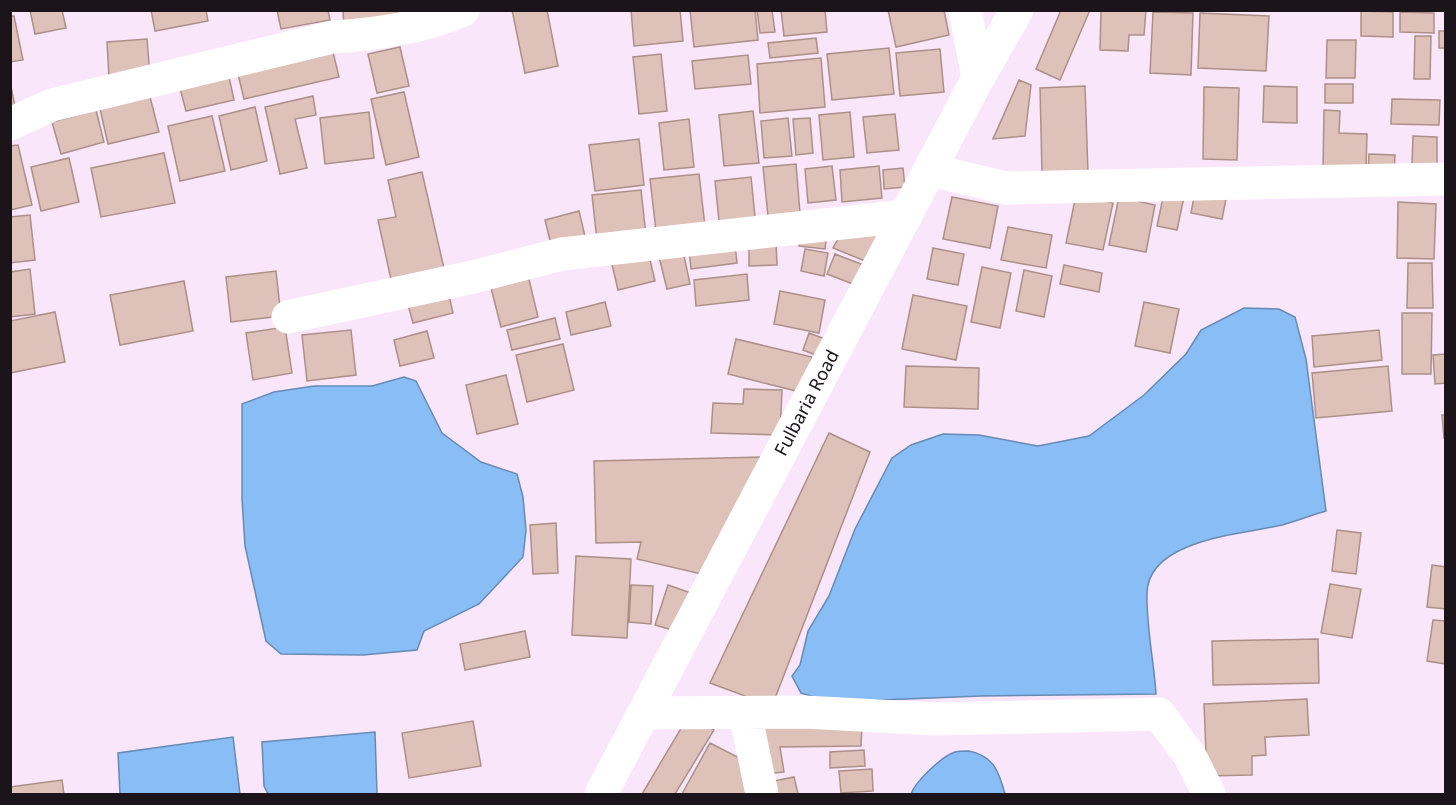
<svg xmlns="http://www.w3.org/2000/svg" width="1456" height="805" font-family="'Noto Sans',sans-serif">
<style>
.water{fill:#88bdf6;stroke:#678ab4;stroke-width:1.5}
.building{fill:#dec1b8;stroke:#ac9088;stroke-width:1.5}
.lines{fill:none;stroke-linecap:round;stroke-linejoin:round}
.minor{stroke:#fff;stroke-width:33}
.tertiary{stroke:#fff;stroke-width:33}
.secondary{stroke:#fff;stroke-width:33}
.labels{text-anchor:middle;stroke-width:5;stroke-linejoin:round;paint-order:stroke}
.street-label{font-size:18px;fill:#1b141b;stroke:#fff}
</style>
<rect width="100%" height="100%" fill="#fae6fa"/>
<path class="water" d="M 1244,308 L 1279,309 L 1295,317 L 1306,359 L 1326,511 C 1311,515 1297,521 1282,525 C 1244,534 1148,539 1147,593 C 1146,626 1154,661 1156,694 L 981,696 L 831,702 L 801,693 L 792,676 L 800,665 L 808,631 L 829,596 L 855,529 L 892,458 L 911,445 L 943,434 L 979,435 L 1038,446 L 1089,436 L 1144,395 L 1186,354 L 1201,330 Z
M 404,377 L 416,381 L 442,433 L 481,462 L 517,474 L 523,497 L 526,530 L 523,557 L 479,604 L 424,631 L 417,650 L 363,655 L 281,654 L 266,641 L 245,546 L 242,499 L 242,404 L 274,392 L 314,386 L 372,386 Z
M 375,732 L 377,794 L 268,794 L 264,786 L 262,742 Z
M 233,737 L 240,794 L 120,794 L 118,753 Z
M 969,751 C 994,756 999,772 1005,794 L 911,794 C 915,782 942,756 955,752 C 959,751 965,751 969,751 Z"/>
<path class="building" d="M 30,10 L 62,10 L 66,28 L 35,34 Z
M 151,10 L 206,10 L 208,21 L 155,31 Z
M 277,10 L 328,10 L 330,20 L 281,29 Z
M 343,10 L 419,10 L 344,28 Z
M 512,10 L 547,10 L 558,66 L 525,73 Z
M 631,10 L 680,10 L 683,41 L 634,46 Z
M 690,10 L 755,10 L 758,40 L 694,47 Z
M 757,10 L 772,10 L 775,32 L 760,33 Z
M 781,10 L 825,10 L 827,32 L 784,36 Z
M 888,10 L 944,10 L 949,35 L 896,47 Z
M 1061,10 L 1090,10 L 1060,80 L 1036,69 Z
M 1101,10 L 1146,10 L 1144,35 L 1129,35 L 1128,51 L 1100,50 Z
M 1361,11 L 1393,12 L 1393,37 L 1361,36 Z
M 1153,12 L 1193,13 L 1191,75 L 1150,73 Z
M 1400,12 L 1434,13 L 1434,33 L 1400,32 Z
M 1200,13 L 1269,16 L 1266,71 L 1198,68 Z
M 10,16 L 14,16 L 23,60 L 10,62 Z
M 1439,31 L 1446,31 L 1446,48 L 1439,48 Z
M 1415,36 L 1431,36 L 1430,79 L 1414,79 Z
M 816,38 L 818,53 L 770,58 L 768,43 Z
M 147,39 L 150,76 L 109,78 L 107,42 Z
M 1327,40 L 1356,40 L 1355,78 L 1326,78 Z
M 400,47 L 409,86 L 377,93 L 368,54 Z
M 332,48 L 339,77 L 244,99 L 237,70 Z
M 889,48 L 894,94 L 832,100 L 827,54 Z
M 940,49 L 944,92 L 900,96 L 896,53 Z
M 661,54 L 667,111 L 639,114 L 633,57 Z
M 748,55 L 751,84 L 695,89 L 692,61 Z
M 821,58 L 825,107 L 760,113 L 757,64 Z
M 229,77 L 234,100 L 186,111 L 180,88 Z
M 1019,80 L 1031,85 L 1025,136 L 993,139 Z
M 10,82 L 16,111 L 10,112 Z
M 1325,84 L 1353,84 L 1353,103 L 1325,103 Z
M 1085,86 L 1088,172 L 1042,173 L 1040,88 Z
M 1264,86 L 1297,87 L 1297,123 L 1263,122 Z
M 1204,87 L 1239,88 L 1237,160 L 1203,159 Z
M 404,92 L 419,157 L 386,165 L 371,99 Z
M 313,96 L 316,115 L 295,119 L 307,168 L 280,174 L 265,107 Z
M 150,97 L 159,132 L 108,144 L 100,109 Z
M 1392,99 L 1440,100 L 1439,125 L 1391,124 Z
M 255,107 L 267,161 L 231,170 L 219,116 Z
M 96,110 L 104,142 L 61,154 L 52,122 Z
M 1324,110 L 1340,111 L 1339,133 L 1367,134 L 1366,169 L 1323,169 Z
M 753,111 L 759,163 L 724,166 L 719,115 Z
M 369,112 L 374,158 L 325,164 L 320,118 Z
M 850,112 L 854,157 L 823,160 L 819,115 Z
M 895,114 L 899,150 L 867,153 L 863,117 Z
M 212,116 L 225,171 L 180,181 L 168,126 Z
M 788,118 L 792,156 L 764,158 L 761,121 Z
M 810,118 L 813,153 L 796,155 L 793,119 Z
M 689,119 L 694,167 L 664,170 L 659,123 Z
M 1413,136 L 1437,137 L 1437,164 L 1412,164 Z
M 639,139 L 644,185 L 595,191 L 589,145 Z
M 18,145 L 32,205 L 10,210 L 10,146 Z
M 164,153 L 175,203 L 101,217 L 91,168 Z
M 1369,154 L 1395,155 L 1394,172 L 1368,171 Z
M 69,158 L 79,202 L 41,211 L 31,167 Z
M 796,164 L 800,213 L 768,216 L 763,167 Z
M 832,166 L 836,200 L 808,203 L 805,169 Z
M 879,166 L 882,198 L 842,202 L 840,170 Z
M 903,168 L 905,187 L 884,189 L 883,170 Z
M 422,172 L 445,273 L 392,284 L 378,220 L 396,217 L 388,180 Z
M 699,174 L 705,226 L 656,231 L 650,179 Z
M 751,177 L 755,217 L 719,221 L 715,181 Z
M 641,190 L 646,235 L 597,241 L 592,195 Z
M 1195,192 L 1226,199 L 1222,219 L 1191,213 Z
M 1164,193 L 1184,197 L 1177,230 L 1157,226 Z
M 1076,195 L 1113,203 L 1103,250 L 1066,243 Z
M 952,197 L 998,206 L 990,248 L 943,239 Z
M 1119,197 L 1155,205 L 1146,252 L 1109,245 Z
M 1398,202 L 1436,204 L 1434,259 L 1397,258 Z
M 579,211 L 588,249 L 554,257 L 545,220 Z
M 30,215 L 35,260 L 10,263 L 10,217 Z
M 893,221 L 870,263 L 833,248 L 846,225 Z
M 1008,227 L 1052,235 L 1046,268 L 1001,260 Z
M 801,230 L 827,233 L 825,249 L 799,246 Z
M 734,235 L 737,263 L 691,269 L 688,240 Z
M 776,242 L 777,265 L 749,266 L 749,244 Z
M 647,247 L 655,281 L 618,290 L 610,256 Z
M 933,248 L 964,254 L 958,285 L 927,279 Z
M 805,249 L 828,253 L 824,276 L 801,271 Z
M 683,251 L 690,284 L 667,289 L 659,257 Z
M 835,254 L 866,266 L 858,286 L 827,274 Z
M 1408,263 L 1432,263 L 1433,308 L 1407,308 Z
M 1064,265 L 1102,273 L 1099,292 L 1060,284 Z
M 982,267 L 1011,273 L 1000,328 L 971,322 Z
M 30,269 L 35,314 L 10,317 L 10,272 Z
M 1024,270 L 1052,276 L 1044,317 L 1016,311 Z
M 276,271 L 281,316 L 231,322 L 226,277 Z
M 527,271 L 538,317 L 501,327 L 489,280 Z
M 747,274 L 749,300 L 696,306 L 694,280 Z
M 184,281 L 193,331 L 120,345 L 110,295 Z
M 448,291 L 453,313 L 413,323 L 407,301 Z
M 780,291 L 825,300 L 819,333 L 774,324 Z
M 913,295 L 967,306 L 956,360 L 902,349 Z
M 605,302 L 611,326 L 571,335 L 566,312 Z
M 1144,302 L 1179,309 L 1170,353 L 1135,346 Z
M 55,312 L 65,362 L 10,373 L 10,321 Z
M 1402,313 L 1432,313 L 1431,374 L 1402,374 Z
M 555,318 L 560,339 L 512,350 L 507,330 Z
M 285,327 L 292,373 L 253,380 L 246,333 Z
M 351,330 L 356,375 L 307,381 L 302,335 Z
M 1379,330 L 1382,360 L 1314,367 L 1312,336 Z
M 427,331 L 434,358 L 400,366 L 394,340 Z
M 809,333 L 833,342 L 826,359 L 803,350 Z
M 736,339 L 812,357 L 804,393 L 728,374 Z
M 563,344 L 574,390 L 527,402 L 516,355 Z
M 1446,354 L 1446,383 L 1435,384 L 1433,355 Z
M 906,366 L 979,368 L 978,409 L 904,407 Z
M 1388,366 L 1392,411 L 1316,418 L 1312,373 Z
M 506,375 L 518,424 L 477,434 L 466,385 Z
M 744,389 L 782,390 L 780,435 L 711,433 L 713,403 L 743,404 Z
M 1442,415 L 1446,415 L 1446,438 L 1444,438 Z
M 829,433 L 870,452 L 772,706 L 710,683 Z
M 763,457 L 701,574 L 637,559 L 641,542 L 596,543 L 594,461 Z
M 556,523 L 558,573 L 533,574 L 530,525 Z
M 1337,530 L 1361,533 L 1356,574 L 1332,571 Z
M 576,556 L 631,559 L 627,638 L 572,635 Z
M 1432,565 L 1446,567 L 1446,609 L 1427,607 Z
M 1330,584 L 1361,589 L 1352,638 L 1321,633 Z
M 631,585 L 653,586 L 651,624 L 629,622 Z
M 668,585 L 691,593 L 679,632 L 655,625 Z
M 1433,620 L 1446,621 L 1446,664 L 1427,661 Z
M 525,631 L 530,657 L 465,670 L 460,644 Z
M 1318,639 L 1319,683 L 1213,685 L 1212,641 Z
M 1307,699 L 1309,735 L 1265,737 L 1266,755 L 1252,756 L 1252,775 L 1207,776 L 1204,704 Z
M 689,715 L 714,730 L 675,794 L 642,794 Z
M 473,721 L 481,766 L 409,778 L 402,733 Z
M 862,725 L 861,746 L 780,747 L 784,772 L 761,774 L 756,726 Z
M 710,743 L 751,764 L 756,794 L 682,794 Z
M 864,750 L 865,766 L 830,768 L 830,752 Z
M 872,769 L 873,791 L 841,793 L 839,771 Z
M 794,777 L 798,794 L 766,794 L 764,783 Z
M 62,780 L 64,794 L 10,794 L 10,787 Z"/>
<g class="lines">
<path class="minor" d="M 10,124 L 52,105 L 333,37 C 378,34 421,28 463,10
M 930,170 L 1006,188 L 1446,179
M 288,317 L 473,277 L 562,254 L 906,216
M 646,713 L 804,712 L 935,719 L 1159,714 L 1190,756 L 1209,794
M 745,713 L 762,794"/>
<path class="tertiary" d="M 965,10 L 978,78"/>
<path class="secondary" id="s1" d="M 601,794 L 978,78 L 1017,10"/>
</g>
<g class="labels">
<g class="street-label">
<text dy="6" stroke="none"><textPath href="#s1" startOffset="442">Fulbaria Road</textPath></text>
</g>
</g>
<rect width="1456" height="805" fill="none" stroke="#1b141b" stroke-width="24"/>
</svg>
